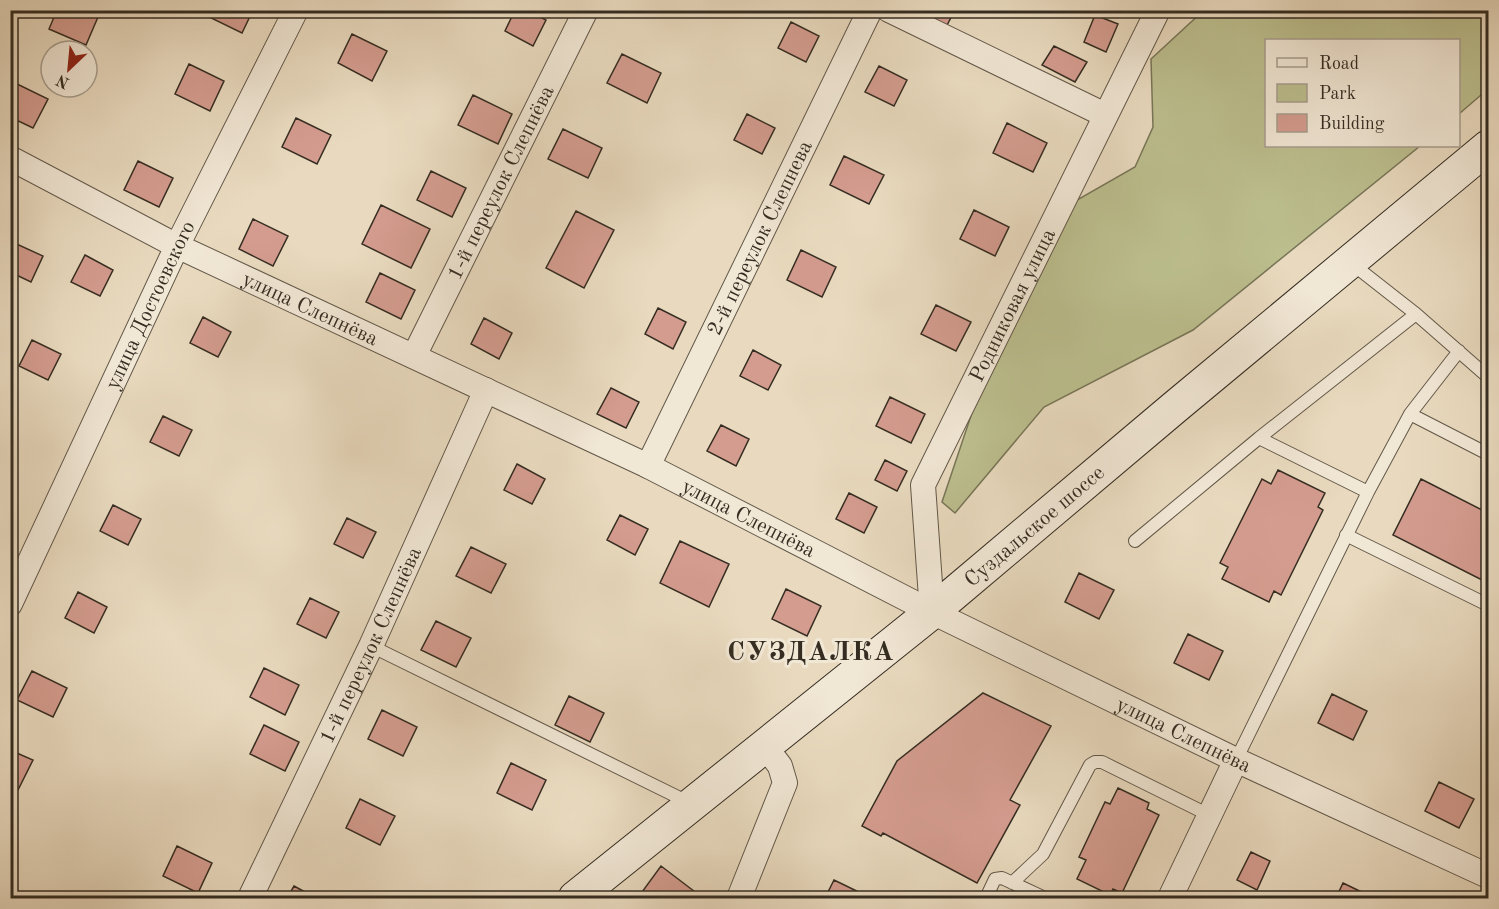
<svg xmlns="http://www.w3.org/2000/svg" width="1499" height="909" font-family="'Old Standard TT',serif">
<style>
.green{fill:#bcbe8e;stroke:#787658;stroke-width:1.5}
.building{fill:#d49c8f;stroke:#352d22;stroke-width:1.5}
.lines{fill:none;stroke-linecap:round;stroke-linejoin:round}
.service-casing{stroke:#625849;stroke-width:14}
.minor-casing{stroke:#625849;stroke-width:26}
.secondary-casing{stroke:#352d22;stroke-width:35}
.service{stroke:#f1e7d5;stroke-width:12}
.minor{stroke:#f1e7d5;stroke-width:24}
.secondary{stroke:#f1e7d5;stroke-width:33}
.labels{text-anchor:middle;stroke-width:6;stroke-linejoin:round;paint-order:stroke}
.street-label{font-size:21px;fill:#352d22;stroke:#f1e7d5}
.district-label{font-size:27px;font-weight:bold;letter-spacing:1.5px;fill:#352d22;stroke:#f1e7d5}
</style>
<rect width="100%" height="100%" fill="#e9dabf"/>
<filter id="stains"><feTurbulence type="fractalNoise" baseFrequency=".00333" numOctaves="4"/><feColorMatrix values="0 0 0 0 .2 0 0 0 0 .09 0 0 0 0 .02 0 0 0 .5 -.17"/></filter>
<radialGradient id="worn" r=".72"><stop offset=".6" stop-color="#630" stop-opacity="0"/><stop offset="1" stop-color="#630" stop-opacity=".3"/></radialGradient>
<path class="green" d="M 1203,11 L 1488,11 L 1488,89 L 1459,114 L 1458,40 L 1266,40 L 1266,146 L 1420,146 L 1193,330 L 1044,407 L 955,513 L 942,502 L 985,374 L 1070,204 L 1135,167 L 1153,127 L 1151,59 Z"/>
<path class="building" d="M 57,10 L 101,10 L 86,45 L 49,29 Z
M 210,10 L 253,10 L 242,33 L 207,16 Z
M 515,10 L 527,10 L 546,20 L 533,46 L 505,31 Z
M 672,10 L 686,10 L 684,16 Z
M 913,10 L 955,10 L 946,27 Z
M 1095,15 L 1118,24 L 1106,52 L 1084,42 Z
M 791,22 L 819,36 L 806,62 L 778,48 Z
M 352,34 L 387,51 L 372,81 L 338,63 Z
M 1054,46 L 1087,62 L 1075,82 L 1042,65 Z
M 622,54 L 661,73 L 647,103 L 607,83 Z
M 189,64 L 224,81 L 210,111 L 175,94 Z
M 879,66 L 907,80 L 894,106 L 865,92 Z
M 13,82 L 48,99 L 33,128 L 10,117 L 10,87 Z
M 473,95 L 512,114 L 498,144 L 458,125 Z
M 747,114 L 775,128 L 762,154 L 734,140 Z
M 296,118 L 331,135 L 317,164 L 282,147 Z
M 1007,123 L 1047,143 L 1033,172 L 993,153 Z
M 563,129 L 602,148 L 588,178 L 548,159 Z
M 844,156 L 884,175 L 869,204 L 830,185 Z
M 138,161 L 173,178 L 159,207 L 124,190 Z
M 431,171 L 466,188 L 452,217 L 417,200 Z
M 381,205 L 430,229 L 411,268 L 362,244 Z
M 974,210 L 1009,227 L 995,256 L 960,239 Z
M 576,211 L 614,230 L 584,288 L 546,268 Z
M 253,219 L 288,236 L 273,266 L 239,249 Z
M 10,241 L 43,256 L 31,282 L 10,272 Z
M 801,250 L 836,267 L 822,297 L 787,280 Z
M 85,255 L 113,270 L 100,296 L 71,282 Z
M 380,273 L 415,290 L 401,319 L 366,302 Z
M 936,305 L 971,322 L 956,351 L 921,334 Z
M 658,308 L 686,322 L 673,349 L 645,334 Z
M 203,317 L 231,332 L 218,357 L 190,343 Z
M 484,318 L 512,333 L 499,359 L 471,344 Z
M 32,340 L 61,354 L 48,380 L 19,366 Z
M 753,350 L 781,365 L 768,390 L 740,376 Z
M 611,388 L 639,402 L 626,428 L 597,414 Z
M 890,397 L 925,414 L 911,443 L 876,426 Z
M 163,416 L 192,430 L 179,456 L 150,442 Z
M 721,425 L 749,439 L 736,466 L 707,451 Z
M 885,460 L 907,471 L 897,491 L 875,480 Z
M 517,464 L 545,479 L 532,504 L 504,490 Z
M 1278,470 L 1325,493 L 1318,507 L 1323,510 L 1281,595 L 1274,591 L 1269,602 L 1222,579 L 1228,567 L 1220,563 L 1262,479 L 1271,484 Z
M 1421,479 L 1488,513 L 1488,583 L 1393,535 Z
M 849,493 L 877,507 L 864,533 L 836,519 Z
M 113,505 L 141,519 L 128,545 L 100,531 Z
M 620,515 L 648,529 L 635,555 L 607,540 Z
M 347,518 L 376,532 L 363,558 L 334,544 Z
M 680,541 L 729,564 L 709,607 L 660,583 Z
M 471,547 L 506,564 L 491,593 L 456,576 Z
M 1079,573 L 1114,590 L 1099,619 L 1065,602 Z
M 786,589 L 821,606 L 807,636 L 772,619 Z
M 78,592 L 107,607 L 94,633 L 65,618 Z
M 310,598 L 339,612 L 326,638 L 297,624 Z
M 436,621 L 471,638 L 456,667 L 421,650 Z
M 1188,634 L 1223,651 L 1209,680 L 1174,663 Z
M 264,668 L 299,685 L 285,715 L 250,697 Z
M 32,671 L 67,688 L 53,717 L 17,700 Z
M 983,693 L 1051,726 L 1010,800 L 1020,805 L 977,883 L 883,833 L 881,836 L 862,826 L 897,761 Z
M 1332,694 L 1367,711 L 1353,740 L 1318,723 Z
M 569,696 L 604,713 L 590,742 L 555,725 Z
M 382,710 L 417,727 L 403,756 L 368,739 Z
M 264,725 L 299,742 L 285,771 L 250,754 Z
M 10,750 L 33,760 L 18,790 L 10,786 Z
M 511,763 L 546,780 L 532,810 L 497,793 Z
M 1439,782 L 1474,799 L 1459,828 L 1425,811 Z
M 1118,788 L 1149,803 L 1147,809 L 1159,815 L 1122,893 L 1113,889 L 1110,895 L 1077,879 L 1086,860 L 1079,857 L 1105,802 L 1110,804 Z
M 360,799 L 395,816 L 380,845 L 346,828 Z
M 177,846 L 212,863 L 198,893 L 163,876 Z
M 1251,852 L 1270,861 L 1257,890 L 1237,880 Z
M 661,866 L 703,898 L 651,898 L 642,892 Z
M 834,880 L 869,897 L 868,898 L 825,898 Z
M 1343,883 L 1374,898 L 1336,898 Z
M 294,886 L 316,898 L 287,898 Z"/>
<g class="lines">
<g class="service-casing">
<path id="service" d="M 1351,263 L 1416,314 L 1488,377
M 1410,414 L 1488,454
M 1259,438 L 1416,314
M 1368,492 L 1410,414 L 1459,351
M 1346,535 L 1488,605
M 1135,541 L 1259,438 L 1368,492 L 1236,760
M 371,646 L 690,803
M 1012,883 L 1043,854 L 1090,765 L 1095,762 L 1102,762 L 1209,815
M 986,898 L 995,879 L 1002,878 L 1045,898"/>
</g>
<g class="minor-casing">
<g id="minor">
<path d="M 889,10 L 1105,115"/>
<path id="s1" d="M 10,158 L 177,246 L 648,466 L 932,612 L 1236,760 L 1488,876"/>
<path id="s2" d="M 414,356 L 586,10"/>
<path id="s3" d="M 648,466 L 870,10"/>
<path id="s4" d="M 10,604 L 177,246 L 296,10"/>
<path id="s5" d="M 932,612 L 923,485 L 1158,10"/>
<path id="s6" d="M 250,898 L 371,646 L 486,390"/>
<path d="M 739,898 L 785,783 L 780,766 L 764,745"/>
<path d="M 1170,898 L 1236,760"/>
</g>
</g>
<g class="secondary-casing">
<g id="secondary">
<path id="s7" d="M 575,898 L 932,612 L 1175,407 L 1488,147"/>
</g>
</g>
<use href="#service" class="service"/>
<use href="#minor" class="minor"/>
<use href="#secondary" class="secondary"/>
</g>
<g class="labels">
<g class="street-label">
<text dy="7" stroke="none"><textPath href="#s2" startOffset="194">1-й переулок Слепнёва</textPath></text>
<text dy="7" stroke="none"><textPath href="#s3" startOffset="254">2-й переулок Слепнева</textPath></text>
<text dy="7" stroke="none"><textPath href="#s5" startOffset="328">Родниковая улица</textPath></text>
<text dy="7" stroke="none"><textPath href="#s4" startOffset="330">улица Достоевского</textPath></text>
<text dy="7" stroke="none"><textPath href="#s1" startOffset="336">улица Слепнёва</textPath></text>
<text dy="7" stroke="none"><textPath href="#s1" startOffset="822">улица Слепнёва</textPath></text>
<text dy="7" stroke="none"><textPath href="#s7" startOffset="591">Суздальское шоссе</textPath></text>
<text dy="7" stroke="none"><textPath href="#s6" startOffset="280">1-й переулок Слепнёва</textPath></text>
<text dy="7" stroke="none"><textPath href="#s1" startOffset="1308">улица Слепнёва</textPath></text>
</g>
<g class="district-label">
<text x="811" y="660">СУЗДАЛКА</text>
</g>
</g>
<rect width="1499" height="909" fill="none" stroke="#e9dabf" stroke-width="36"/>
<rect x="12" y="12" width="1475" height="885" fill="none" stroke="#352d22" stroke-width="3"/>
<rect x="18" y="18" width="1463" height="873" fill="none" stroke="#352d22" stroke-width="1.5"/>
<rect x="1265" y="39" width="195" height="108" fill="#f1e7d5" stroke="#a69d8d" stroke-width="1.5"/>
<rect x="1277" y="58" width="30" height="9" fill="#f1e7d5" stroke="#a69d8d" stroke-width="1.5"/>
<text x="1319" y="69" font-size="18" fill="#352d22">Road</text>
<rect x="1277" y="84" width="30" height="18" fill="#bcbe8e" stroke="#a69d8d" stroke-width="1.5"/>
<text x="1319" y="99" font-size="18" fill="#352d22">Park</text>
<rect x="1277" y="114" width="30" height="18" fill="#d49c8f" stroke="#a69d8d" stroke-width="1.5"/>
<text x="1319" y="129" font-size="18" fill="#352d22">Building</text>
<g transform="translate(69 69) rotate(206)"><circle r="28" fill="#f1e7d5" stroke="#a69d8d" stroke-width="1.5"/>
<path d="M0-4.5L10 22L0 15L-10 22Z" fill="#8f2418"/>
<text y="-9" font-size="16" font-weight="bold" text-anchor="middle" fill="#352d22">N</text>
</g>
<rect width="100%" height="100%" filter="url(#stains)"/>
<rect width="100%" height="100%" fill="url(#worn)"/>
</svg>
